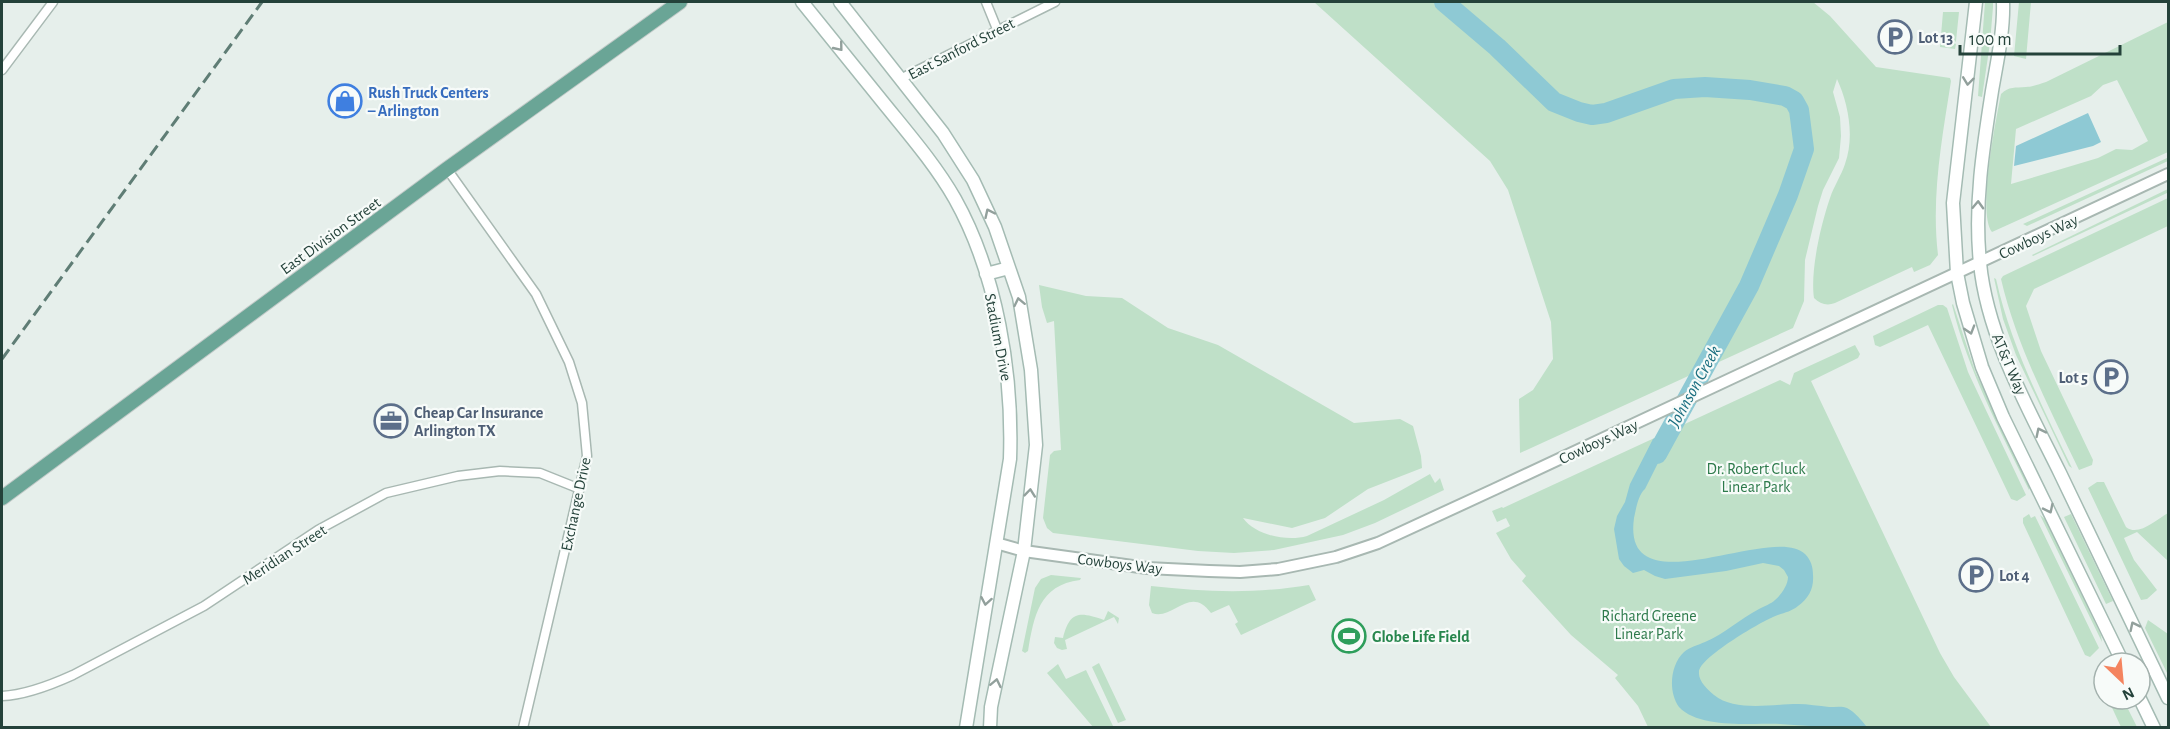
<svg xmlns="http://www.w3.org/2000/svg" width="2170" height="729" font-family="'Alegreya Sans',sans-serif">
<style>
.green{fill:#bfe0c8;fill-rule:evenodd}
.water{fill:#8ec9d4}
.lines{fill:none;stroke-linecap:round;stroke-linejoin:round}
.river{stroke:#8ec9d4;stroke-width:20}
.minor-casing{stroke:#a8b8b2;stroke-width:11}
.tertiary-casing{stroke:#a8b8b2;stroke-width:14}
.secondary-casing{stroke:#a4bbb3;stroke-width:15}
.primary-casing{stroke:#c2cac8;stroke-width:16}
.minor{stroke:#fff;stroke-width:8}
.tertiary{stroke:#fff;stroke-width:10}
.secondary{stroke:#fff;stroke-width:12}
.primary{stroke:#6aa596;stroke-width:14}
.rail{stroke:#5f7d75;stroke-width:3;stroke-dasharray:12 6;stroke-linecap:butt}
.oneway{stroke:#92a09c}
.labels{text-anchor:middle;stroke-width:4.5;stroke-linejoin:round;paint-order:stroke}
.service-label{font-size:16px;font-weight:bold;fill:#4e5e75;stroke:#f7fbf9;text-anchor:start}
.street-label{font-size:16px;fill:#24423a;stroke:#f7fbf9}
.shop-label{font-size:16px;font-weight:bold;fill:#366cbe;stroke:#f7fbf9;text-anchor:start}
.park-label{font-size:16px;fill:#2d7a4b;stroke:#f7fbf9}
.leisure-label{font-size:16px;font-weight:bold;fill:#27864d;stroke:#f7fbf9;text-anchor:start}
.water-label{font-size:18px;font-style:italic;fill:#1c6f80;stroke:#f7fbf9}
</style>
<rect width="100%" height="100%" fill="#e6efeb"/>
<path class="green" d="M 1314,2 L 1813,2 L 1830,16 L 1876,67 L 1950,78 L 1951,81 C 1942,139 1931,196 1938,255 L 1930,265 L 1914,272 L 1912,267 L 1835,303 C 1827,306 1820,304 1814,298 C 1810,271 1821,224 1830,198 C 1834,186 1841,176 1845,164 C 1855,136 1848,103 1837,79 L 1833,92 L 1840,117 L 1841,136 L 1839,158 L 1823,190 L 1818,206 L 1805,260 L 1804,301 L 1793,328 L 1520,453 L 1519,399 L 1533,390 L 1553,359 L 1551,322 L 1508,190 L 1490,161 Z
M 1985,2 L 1993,2 L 1993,7 L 1990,43 L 1982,97 L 1978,96 Z
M 2019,2 L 2031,2 L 2026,59 L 2014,56 Z
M 1943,12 L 1959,12 L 1956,41 L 1954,43 L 1956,44 L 1955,49 L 1940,47 Z
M 2168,22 L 2168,152 L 1992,232 C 1977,214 1996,119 2001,94 C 2009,86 2015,88 2026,87 C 2032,87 2040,84 2046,82 ZM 2117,80 L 2148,141 L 2132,150 L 2116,149 L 2098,158 L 2011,184 L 2016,129 L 2091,96 L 2103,85 Z
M 2167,158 L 2168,161 L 2027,226 L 2023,224 Z
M 2168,189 L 2167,193 L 2033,256 L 2032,255 Z
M 2168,198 L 2168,226 L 2034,289 L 2026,306 L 2041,351 L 2093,460 L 2092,465 L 2079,470 C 2049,407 2017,347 2001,279 L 2003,276 Z
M 1994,278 L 1996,279 C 2011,346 2042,406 2072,468 L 2069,466 L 2016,355 L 2003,319 Z
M 1039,285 L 1086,296 L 1122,298 L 1168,328 L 1218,345 L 1354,423 L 1400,419 L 1413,426 L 1421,456 L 1422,468 L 1368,489 L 1325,518 L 1292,528 L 1243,518 C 1255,535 1287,542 1307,536 L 1384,500 L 1430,474 L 1435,483 L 1440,478 L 1444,490 L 1375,523 L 1343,535 L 1274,550 L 1234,553 L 1198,551 L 1053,533 L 1047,528 L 1043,518 L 1050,455 L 1054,451 L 1061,450 L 1054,321 L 1047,323 L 1042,307 Z
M 1953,304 L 1975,371 L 2030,486 L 2029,490 C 2000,430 1968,371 1952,305 Z
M 1938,305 L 1943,305 L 1947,308 L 1968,372 L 2026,495 L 2017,501 L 2011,499 L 1928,325 L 1880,347 L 1875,345 L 1873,336 Z
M 1855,345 L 1860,354 L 1858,358 L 1811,381 L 1940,653 L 1954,677 L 1991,727 L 1648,727 L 1638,706 L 1615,678 L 1618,675 L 1571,635 L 1522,581 L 1526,576 L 1511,559 L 1496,533 L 1510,526 L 1506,518 L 1497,522 L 1492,511 L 1502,507 L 1503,508 L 1780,380 L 1790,385 L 1794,373 Z
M 2097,482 L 2104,482 L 2126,527 C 2138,537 2156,520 2168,513 L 2168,561 L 2137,532 L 2124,538 L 2134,560 L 2157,590 L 2147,599 L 2141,600 L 2088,488 Z
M 2029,514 L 2031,518 L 2035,516 L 2099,648 L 2090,657 L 2085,655 L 2023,523 L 2023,518 Z
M 2071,514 L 2113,601 L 2106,604 L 2064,517 Z
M 2040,515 L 2046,520 L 2101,635 L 2102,642 Z
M 1051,575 L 1081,578 L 1080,580 C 1039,585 1034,616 1028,651 L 1025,653 L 1022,651 L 1035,588 L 1041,579 Z
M 1309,585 L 1316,600 L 1241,635 L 1235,624 L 1238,622 L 1229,605 L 1211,613 C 1190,584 1173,621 1152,613 L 1149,605 L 1151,586 C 1205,592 1255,594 1309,585 Z
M 1108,611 L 1119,618 L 1118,624 L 1114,617 L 1065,640 L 1067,649 L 1062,650 L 1057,648 L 1054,643 L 1055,637 L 1063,638 C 1070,610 1080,612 1104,620 Z
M 2148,620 L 2168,634 L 2168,675 L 2145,628 Z
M 1099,663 L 1126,720 L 1118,723 L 1092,667 Z
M 1058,664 L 1066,679 L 1086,670 L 1113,726 L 1093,727 L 1047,673 Z
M 2108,699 L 2123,699 L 2137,727 L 2121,727 Z"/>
<path class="water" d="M 2088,113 L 2101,142 L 2093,146 L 2014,166 L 2016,146 Z
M 1675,429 L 1645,489 C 1638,495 1636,509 1634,518 C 1621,611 1773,522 1805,554 C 1811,560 1813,567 1813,575 C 1814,588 1809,598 1798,606 C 1791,612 1782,613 1773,617 C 1759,623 1699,658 1699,672 C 1698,681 1708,690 1714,695 C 1735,712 1772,704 1798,704 C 1808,704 1819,706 1829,707 C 1835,707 1843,706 1847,708 C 1855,712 1862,721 1867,727 C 1838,728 1809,726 1780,724 C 1753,723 1699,729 1679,707 C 1668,692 1670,665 1684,652 C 1690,647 1698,645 1705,642 C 1724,634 1740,619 1759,609 C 1764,606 1771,604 1775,600 C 1781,595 1788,585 1788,577 L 1784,570 L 1779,566 L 1763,563 L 1726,571 L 1665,579 L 1655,576 L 1644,570 L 1633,573 L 1624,566 L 1619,559 L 1614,529 L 1617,516 L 1625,502 L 1630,484 L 1653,439 Z"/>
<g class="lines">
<path class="river" d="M 1444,2 L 1497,47 L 1554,102 L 1579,112 L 1592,115 L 1606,113 L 1674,89 L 1705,87 L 1750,90 L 1785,96 L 1794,101 L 1799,110 L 1804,149 L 1788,195 L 1749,286 L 1657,454"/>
<g class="minor-casing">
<path id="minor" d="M 986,2 L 997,29
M 2,70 L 53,2
M 900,79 L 1055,2
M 447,169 L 536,294 L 569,362 L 582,403 L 587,456 L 523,728
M 2,696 C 26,695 51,685 73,675 L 204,606 L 318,530 L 386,493 L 458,476 L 500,471 L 540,473 L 580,489"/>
</g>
<g class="tertiary-casing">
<path id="tertiary" d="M 996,543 L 1024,551 L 1147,568 L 1209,571 L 1240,572 L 1278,569 L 1336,557 L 1378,543 L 1495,489 L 2168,174"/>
</g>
<g class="secondary-casing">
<path id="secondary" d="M 802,2 C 829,35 855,68 882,101 C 907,132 935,164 955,199 C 997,274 1013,374 1010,459 L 966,728
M 840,2 L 943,133 L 973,180 L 995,227 L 1019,297 L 1031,370 L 1036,445 L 1024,551 L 991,707 L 990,728
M 1976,2 L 1953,203 L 1957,273 L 1963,303 L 1982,367 L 2003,417 L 2123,663
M 2003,2 C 2004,31 1997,62 1992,91 C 1983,148 1974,205 1980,263 C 1987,336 2028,408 2060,473 C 2096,548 2132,623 2168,698
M 986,274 L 1009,268
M 2140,699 L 2154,728"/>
</g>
<g class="primary-casing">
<path id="primary" d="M 2,498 L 447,169 L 680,2"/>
</g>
<use href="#minor" class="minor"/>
<use href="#tertiary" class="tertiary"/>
<use href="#secondary" class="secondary"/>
<use href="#primary" class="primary"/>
<path class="rail" d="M 2,359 L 262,2"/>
</g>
<defs><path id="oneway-chevron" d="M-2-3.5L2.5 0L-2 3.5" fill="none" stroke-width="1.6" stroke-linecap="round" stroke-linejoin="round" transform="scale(1.5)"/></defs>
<g class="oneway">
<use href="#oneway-chevron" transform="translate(839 47) rotate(51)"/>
<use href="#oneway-chevron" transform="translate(1968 81) rotate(97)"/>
<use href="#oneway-chevron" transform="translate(1978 205) rotate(-88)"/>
<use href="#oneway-chevron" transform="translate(989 213) rotate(-115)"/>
<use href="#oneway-chevron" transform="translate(1019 302) rotate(-102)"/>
<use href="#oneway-chevron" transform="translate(1970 330) rotate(73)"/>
<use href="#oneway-chevron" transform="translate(2040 432) rotate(-116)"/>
<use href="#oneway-chevron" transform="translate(1030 493) rotate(-84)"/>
<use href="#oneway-chevron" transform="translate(2049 509) rotate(64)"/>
<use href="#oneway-chevron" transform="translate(986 601) rotate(100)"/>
<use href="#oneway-chevron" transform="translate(2134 626) rotate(-116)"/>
<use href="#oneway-chevron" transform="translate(996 683) rotate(-78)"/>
</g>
<defs>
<g id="parking-ring" transform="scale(1.725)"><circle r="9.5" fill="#f7fbf9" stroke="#5c6f8a" stroke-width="1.5"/><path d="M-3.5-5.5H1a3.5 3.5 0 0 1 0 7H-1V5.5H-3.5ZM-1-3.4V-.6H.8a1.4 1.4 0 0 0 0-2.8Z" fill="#5c6f8a"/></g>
<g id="shop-ring" transform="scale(1.725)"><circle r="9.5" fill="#f7fbf9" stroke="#3f7fe0" stroke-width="1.5"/><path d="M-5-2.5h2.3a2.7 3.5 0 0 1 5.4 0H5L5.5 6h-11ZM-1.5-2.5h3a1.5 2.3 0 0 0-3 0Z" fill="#3f7fe0"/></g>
<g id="office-ring" transform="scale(1.725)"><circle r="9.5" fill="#f7fbf9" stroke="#5c6f8a" stroke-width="1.5"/><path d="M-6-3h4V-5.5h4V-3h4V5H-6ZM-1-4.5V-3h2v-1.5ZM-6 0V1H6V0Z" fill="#5c6f8a"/></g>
<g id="stadium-ring" transform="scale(1.725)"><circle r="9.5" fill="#f7fbf9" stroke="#2e9e5b" stroke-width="1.5"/><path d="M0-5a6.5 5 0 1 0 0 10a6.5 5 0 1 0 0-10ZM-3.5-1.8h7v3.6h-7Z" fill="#2e9e5b"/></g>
</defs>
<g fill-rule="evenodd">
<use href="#parking-ring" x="1895" y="37"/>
<use href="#shop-ring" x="345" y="101"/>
<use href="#parking-ring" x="2111" y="377"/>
<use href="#office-ring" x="391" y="421"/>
<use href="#parking-ring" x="1976" y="575"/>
<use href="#stadium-ring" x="1349" y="636"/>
</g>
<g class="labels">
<g class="service-label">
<text x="1918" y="43">Lot 13</text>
<text x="2088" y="383" text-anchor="end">Lot 5</text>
<text x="414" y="418">Cheap Car Insurance<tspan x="414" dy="18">Arlington TX</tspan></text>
<text x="1999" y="581">Lot 4</text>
</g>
<g class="street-label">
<text transform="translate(961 48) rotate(-27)" y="6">East Sanford Street</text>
<text transform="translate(330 235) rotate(-36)" y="6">East Division Street</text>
<text transform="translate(2038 236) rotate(-25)" y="6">Cowboys Way</text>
<text transform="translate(999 337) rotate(79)" y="6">Stadium Drive</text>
<text transform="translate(2010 364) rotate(67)" y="6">AT&amp;T Way</text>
<text transform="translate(1598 441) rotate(-25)" y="6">Cowboys Way</text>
<text transform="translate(575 504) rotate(-78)" y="6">Exchange Drive</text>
<text transform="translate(284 554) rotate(-33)" y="6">Meridian Street</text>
<text transform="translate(1120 563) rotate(7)" y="6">Cowboys Way</text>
</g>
<g class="shop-label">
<text x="368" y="98">Rush Truck Centers<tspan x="368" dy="18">– Arlington</tspan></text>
</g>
<g class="park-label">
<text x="1756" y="474">Dr. Robert Cluck<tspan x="1756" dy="18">Linear Park</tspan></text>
<text x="1649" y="621">Richard Greene<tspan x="1649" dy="18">Linear Park</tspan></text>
</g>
<g class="leisure-label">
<text x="1372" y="642">Globe Life Field</text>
</g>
<g class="water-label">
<text transform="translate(1694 386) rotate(-61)" y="6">Johnson Creek</text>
</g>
</g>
<rect width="2170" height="729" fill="none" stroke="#24423a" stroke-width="6"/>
<g transform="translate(2122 681) rotate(154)"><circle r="28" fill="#f7fbf9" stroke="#a3b1ad" stroke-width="1.5"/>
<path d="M0-4.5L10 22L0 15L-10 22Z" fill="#f4845f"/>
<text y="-9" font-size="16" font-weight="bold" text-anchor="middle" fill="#24423a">N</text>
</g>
<path d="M1960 45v9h160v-9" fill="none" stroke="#24423a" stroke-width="3"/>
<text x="1969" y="45" font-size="18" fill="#24423a" stroke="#f7fbf9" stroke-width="4.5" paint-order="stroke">100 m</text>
</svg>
